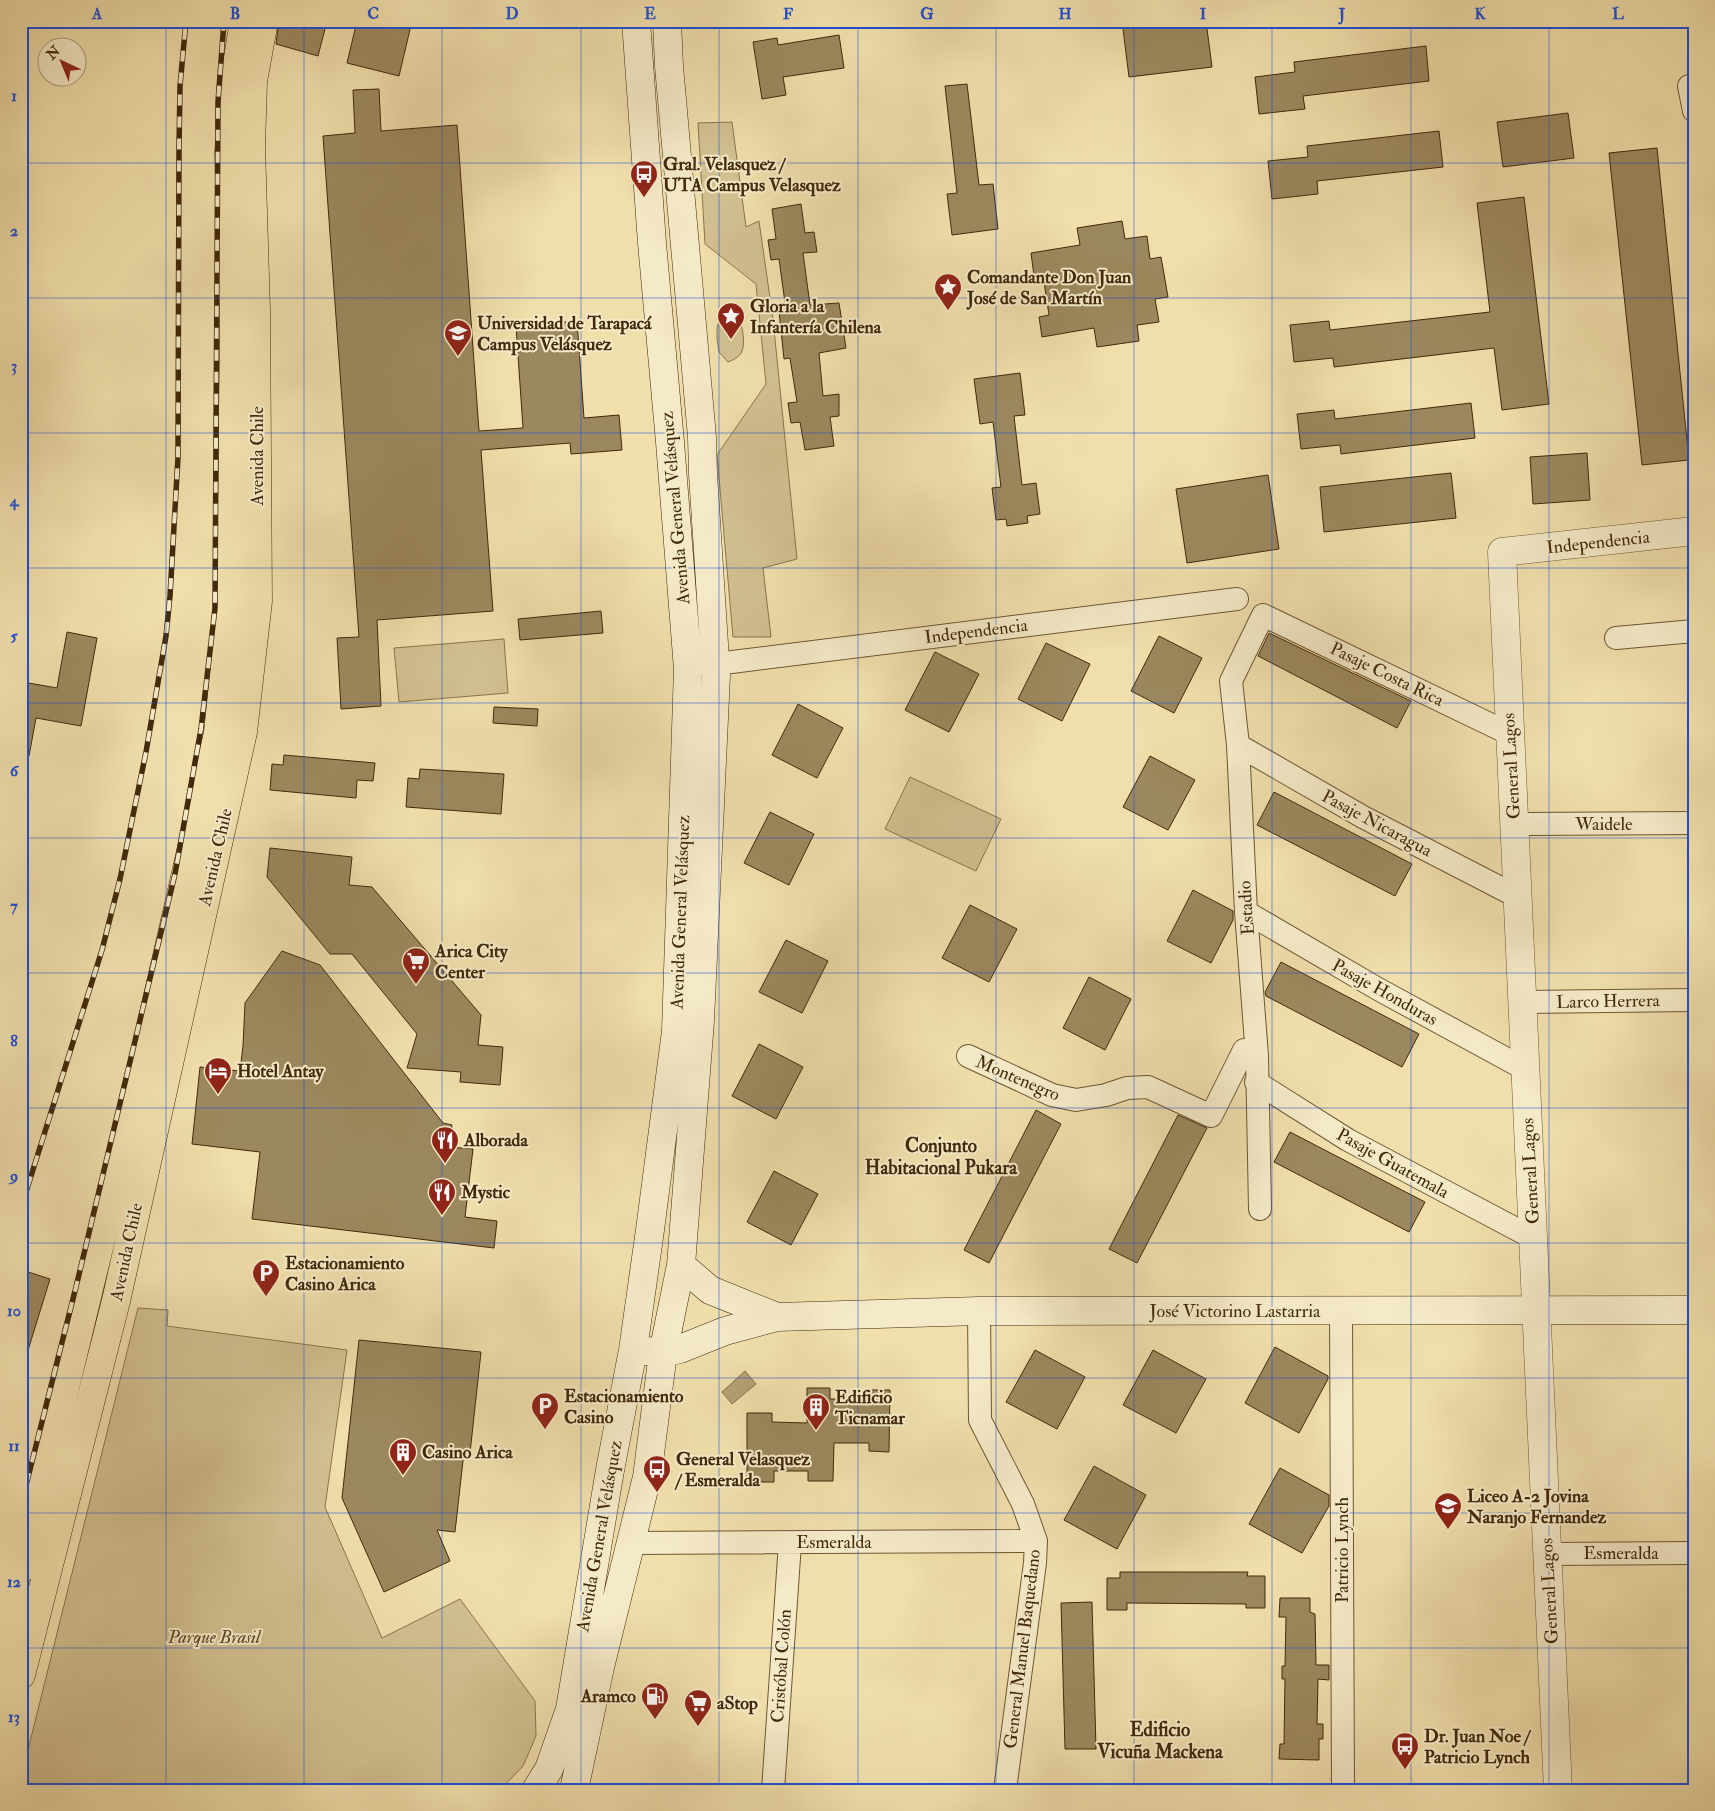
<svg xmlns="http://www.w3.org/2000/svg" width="1715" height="1811" font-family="'IM FELL Double Pica',serif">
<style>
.green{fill:#d2c090;stroke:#8a744e}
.water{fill:#b5a175;stroke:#87714b}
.building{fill:#9c885e;stroke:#42290b}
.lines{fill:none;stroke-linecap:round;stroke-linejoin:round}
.minor-casing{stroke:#6e5633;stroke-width:24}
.tertiary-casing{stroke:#6e5633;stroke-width:29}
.secondary-casing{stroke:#42290b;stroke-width:29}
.primary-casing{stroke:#42290b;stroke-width:29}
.minor{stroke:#f5eac8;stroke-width:22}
.tertiary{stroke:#f5eac8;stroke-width:28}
.secondary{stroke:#f5eac8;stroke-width:28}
.primary{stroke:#f0dfab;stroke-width:28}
.rail-casing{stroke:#42290b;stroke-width:5.5}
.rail{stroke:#f5eac8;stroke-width:4;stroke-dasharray:11;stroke-linecap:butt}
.grid{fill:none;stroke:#1d4ed8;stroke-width:1;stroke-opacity:0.55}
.labels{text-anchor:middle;stroke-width:4;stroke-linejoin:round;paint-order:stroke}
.poi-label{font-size:18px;font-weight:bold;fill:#42290b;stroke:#f5eac8;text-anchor:start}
.street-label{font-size:18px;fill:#42290b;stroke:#f5eac8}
.park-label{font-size:18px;font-style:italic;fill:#5f4726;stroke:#f5eac8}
.neighbourhood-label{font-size:19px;font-weight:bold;fill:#42290b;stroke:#f5eac8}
.neatline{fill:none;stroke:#1d4ed8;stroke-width:2}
.grid-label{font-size:16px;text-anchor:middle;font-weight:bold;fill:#1d4ed8}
</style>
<rect width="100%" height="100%" fill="#f0dfab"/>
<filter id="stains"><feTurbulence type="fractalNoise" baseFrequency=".004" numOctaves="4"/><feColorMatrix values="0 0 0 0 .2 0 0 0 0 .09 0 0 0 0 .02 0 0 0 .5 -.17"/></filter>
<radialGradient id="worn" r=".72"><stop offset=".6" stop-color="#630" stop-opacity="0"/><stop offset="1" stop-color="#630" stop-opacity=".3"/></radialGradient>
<path class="green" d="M 732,122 L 746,227 L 759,221 L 773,319 L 797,559 L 763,568 L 771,637 L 733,637 L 717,455 L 766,384 L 756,284 L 705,244 L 698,123 Z
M 726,311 C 729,313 734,315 737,317 C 743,323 746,346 741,353 C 738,358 733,360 728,362 L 719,352 L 717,339 L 717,328 L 720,317 Z
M 504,639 L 508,693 L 399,702 L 394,648 Z
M 910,777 L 1001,819 L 976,871 L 885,829 Z
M 138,1308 L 168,1310 L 167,1326 L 347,1350 L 325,1507 L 382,1638 L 460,1599 L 535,1701 L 536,1736 L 523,1766 L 500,1790 L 21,1790 L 21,1778 Z"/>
<path class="water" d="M 745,1371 L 756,1384 L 732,1404 L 722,1392 Z"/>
<path class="building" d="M 279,21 L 327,21 L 318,56 L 276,44 Z
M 357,21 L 412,21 L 399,76 L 347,63 Z
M 1122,21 L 1206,21 L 1212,67 L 1129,77 Z
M 839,35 L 844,68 L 783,77 L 786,95 L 762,99 L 753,42 L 777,38 L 778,45 Z
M 1426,46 L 1429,81 L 1303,96 L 1305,109 L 1259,114 L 1255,77 L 1295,72 L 1294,62 Z
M 967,84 L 979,185 L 993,184 L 998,229 L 952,235 L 947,194 L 957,193 L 945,86 Z
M 379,89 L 381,131 L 457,125 L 479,431 L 523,428 L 516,326 L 577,321 L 584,418 L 619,415 L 622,450 L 571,454 L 570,443 L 481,450 L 493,611 L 377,620 L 381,706 L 341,709 L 337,638 L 359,637 L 323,136 L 355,133 L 353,90 Z
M 1568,113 L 1574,158 L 1503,167 L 1497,122 Z
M 1439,131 L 1443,167 L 1317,181 L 1318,194 L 1272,199 L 1268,161 L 1308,157 L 1307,146 Z
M 1657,148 L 1689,460 L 1642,465 L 1609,153 Z
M 1524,197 L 1549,404 L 1502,410 L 1494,348 L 1334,367 L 1333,358 L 1294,362 L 1290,325 L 1329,321 L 1330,330 L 1490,312 L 1477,203 Z
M 801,204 L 805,233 L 814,232 L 817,252 L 803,253 L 810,305 L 839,303 L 846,348 L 819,353 L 823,396 L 839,394 L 839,416 L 830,417 L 834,446 L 805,450 L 800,422 L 791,423 L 788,403 L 797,402 L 790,358 L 784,359 L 779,311 L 786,310 L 779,259 L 771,260 L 768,240 L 776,239 L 772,209 Z
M 1122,221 L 1125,239 L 1147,236 L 1150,259 L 1161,257 L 1168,297 L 1155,299 L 1159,322 L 1137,325 L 1139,341 L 1097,347 L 1094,328 L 1042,337 L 1039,317 L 1049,315 L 1043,275 L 1034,276 L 1031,253 L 1080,245 L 1077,228 Z
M 1020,373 L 1025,415 L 1014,416 L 1022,485 L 1036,483 L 1040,514 L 1027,516 L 1028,523 L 1007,526 L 1006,519 L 996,520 L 992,488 L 1001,487 L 993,422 L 980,424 L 974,379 Z
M 1471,403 L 1475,438 L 1341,454 L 1340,445 L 1301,449 L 1297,414 L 1334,410 L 1335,419 Z
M 1587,453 L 1590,500 L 1533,504 L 1530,457 Z
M 1451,473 L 1456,518 L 1324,532 L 1320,487 Z
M 1268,475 L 1279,549 L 1187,563 L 1176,489 Z
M 601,611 L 603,633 L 520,640 L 518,619 Z
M 67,632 L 97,638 L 81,726 L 36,718 L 29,756 L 21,755 L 21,691 L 23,682 L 57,688 Z
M 1269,633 L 1411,701 L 1397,728 L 1258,656 Z
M 1159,636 L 1202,658 L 1174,713 L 1131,691 Z
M 1046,643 L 1090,664 L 1062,721 L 1018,699 Z
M 935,652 L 979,674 L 949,732 L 905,710 Z
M 798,704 L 843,728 L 817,778 L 772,755 Z
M 494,707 L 538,709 L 537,726 L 493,723 Z
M 284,755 L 375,763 L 373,781 L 357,780 L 356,798 L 270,790 L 272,764 L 283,765 Z
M 1150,756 L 1195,780 L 1168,830 L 1123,807 Z
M 420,769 L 504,774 L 501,814 L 406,807 L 408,778 L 419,779 Z
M 1274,792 L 1412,864 L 1395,896 L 1257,825 Z
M 770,812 L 814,834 L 789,885 L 744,863 Z
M 270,848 L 352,857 L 349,885 L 372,887 L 481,1015 L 478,1045 L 503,1047 L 500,1085 L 460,1082 L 461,1072 L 407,1068 L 417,1034 L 352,954 L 330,954 L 267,877 Z
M 1193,890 L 1233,911 L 1233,920 L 1211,963 L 1167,941 Z
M 970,905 L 1017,929 L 989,982 L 942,958 Z
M 786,940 L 828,961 L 802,1013 L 759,992 Z
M 282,951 L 320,965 L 443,1123 L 452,1125 L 449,1147 L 473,1149 L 465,1217 L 497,1221 L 494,1248 L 252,1219 L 260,1152 L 192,1144 L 200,1067 L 240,1071 L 243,1046 L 245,1003 Z
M 1281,962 L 1419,1034 L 1402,1067 L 1266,996 L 1265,992 Z
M 1089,977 L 1131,999 L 1105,1050 L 1063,1028 Z
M 759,1044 L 803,1067 L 776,1119 L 732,1096 Z
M 1036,1110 L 1061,1124 L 989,1263 L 964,1250 Z
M 1178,1115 L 1207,1128 L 1137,1263 L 1109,1249 Z
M 1290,1132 L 1425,1202 L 1409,1232 L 1274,1162 Z
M 774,1171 L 818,1194 L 791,1245 L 747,1222 Z
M 25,1271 L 50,1279 L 25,1360 L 21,1359 L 21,1284 Z
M 359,1340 L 481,1352 L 470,1453 L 464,1452 L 455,1532 L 437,1530 L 450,1561 L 384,1592 L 342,1498 Z
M 1275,1347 L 1328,1376 L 1328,1379 L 1299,1433 L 1245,1403 Z
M 1035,1350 L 1085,1377 L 1057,1429 L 1006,1402 Z
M 1153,1350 L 1206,1379 L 1176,1433 L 1123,1405 Z
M 807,1388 L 830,1388 L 830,1399 L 867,1399 L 867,1390 L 890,1390 L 889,1452 L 869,1451 L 869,1443 L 834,1443 L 833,1481 L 808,1481 L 808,1471 L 774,1471 L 774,1482 L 747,1482 L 747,1413 L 772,1413 L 772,1422 L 807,1423 Z
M 1094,1466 L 1146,1495 L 1117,1549 L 1064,1520 Z
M 1280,1468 L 1329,1495 L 1329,1506 L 1302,1553 L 1249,1524 Z
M 1120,1572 L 1248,1572 L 1247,1576 L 1265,1576 L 1265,1608 L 1246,1608 L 1246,1604 L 1127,1603 L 1127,1610 L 1107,1610 L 1107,1578 L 1120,1578 Z
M 1280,1598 L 1310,1598 L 1310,1612 L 1315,1614 L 1316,1665 L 1329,1665 L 1329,1680 L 1318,1679 L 1317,1724 L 1323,1724 L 1323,1739 L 1319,1739 L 1319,1760 L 1279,1759 L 1280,1744 L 1284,1744 L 1285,1679 L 1282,1679 L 1282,1666 L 1285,1666 L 1286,1617 L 1279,1617 Z
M 1092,1602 L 1096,1749 L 1065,1749 L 1061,1603 Z"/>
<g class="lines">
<g class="minor-casing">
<path id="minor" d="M 1689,86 L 1694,111
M 1616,638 L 1694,631
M 716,664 L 1237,599
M 1238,745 L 1363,817 L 1518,897
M 1514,824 L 1694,823
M 1246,912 L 1378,989 L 1525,1069
M 1522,1002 L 1694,1000
M 968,1056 L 1052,1095 L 1076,1100 L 1106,1095 L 1127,1088 L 1148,1087 L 1211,1116 L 1244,1050 L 1257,1056
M 1256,1082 L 1348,1140 L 1533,1238
M 1260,1209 L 1257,1056 L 1246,912 L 1238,745 L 1231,681 L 1263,615 L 1510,734
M 1341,1310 L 1343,1790
M 979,1311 L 980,1420 L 1023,1504 L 1036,1541 L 1035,1563 L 1005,1790
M 631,1543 L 1036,1541
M 1548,1554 L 1694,1553
M 773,1790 L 790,1543"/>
</g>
<g class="tertiary-casing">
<path id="tertiary" d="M 1558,1790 L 1502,552 L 1694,531"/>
</g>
<g class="secondary-casing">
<path id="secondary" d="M 681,1265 L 710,1290 L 777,1317
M 647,1351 L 663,1353 L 680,1349 L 725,1331 L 777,1317 L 979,1311 L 1694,1310
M 536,1790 L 549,1769 L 570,1709 L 610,1470 L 633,1350 L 650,1230 L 676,1031 L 688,669 L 670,442 L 652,243 L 636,21
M 574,1790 L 600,1667 L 647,1477 L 663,1353 L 681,1265 L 700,1021 L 716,675 L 703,474 L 702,437 L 669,66 L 667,21"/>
</g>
<g class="primary-casing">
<path id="primary" d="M 21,1569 L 125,1140 L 218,733 L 231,604 L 234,315 L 231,251 L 229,152 L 234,82 L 244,21
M 21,1675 L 116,1301 L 243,732 L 258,601 L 256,310 L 251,147 L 253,81 L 264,21"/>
</g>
<use href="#minor" class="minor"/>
<use href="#tertiary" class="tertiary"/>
<use href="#secondary" class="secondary"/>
<use href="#primary" class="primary"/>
<g class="rail-casing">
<path id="rail" d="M 21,1208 L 102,950 L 120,879 L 146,752 L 166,636 L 170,596 L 178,457 L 179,147 L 180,86 L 186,21
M 21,1505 L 76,1287 L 175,874 L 201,729 L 215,608 L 218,102 L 224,21"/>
</g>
<use href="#rail" class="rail"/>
</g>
<path class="grid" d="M 166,21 L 166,1790M 304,21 L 304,1790M 442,21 L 442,1790M 581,21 L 581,1790M 719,21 L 719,1790M 858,21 L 858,1790M 996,21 L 996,1790M 1134,21 L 1134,1790M 1272,21 L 1272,1790M 1411,21 L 1411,1790M 1549,21 L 1549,1790M 21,163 L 1694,163M 21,298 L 1694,298M 21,433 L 1694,433M 21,568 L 1694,568M 21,703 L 1694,703M 21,838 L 1694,838M 21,973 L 1694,973M 21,1108 L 1694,1108M 21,1243 L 1694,1243M 21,1378 L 1694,1378M 21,1513 L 1694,1513M 21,1648 L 1694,1648"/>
<defs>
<g id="bus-pin" transform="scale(1.4375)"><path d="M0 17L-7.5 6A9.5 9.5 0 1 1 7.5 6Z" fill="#8f2418" stroke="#f5eac8"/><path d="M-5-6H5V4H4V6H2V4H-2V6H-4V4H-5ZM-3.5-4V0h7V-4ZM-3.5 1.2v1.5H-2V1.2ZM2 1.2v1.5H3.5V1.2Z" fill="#fff"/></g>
<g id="sight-pin" transform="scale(1.4375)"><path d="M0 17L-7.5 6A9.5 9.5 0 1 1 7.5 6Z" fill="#8f2418" stroke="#f5eac8"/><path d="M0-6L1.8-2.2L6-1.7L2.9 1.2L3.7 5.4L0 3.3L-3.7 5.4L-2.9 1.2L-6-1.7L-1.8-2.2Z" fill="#fff"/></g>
<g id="university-pin" transform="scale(1.4375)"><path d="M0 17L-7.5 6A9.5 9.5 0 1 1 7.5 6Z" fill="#8f2418" stroke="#f5eac8"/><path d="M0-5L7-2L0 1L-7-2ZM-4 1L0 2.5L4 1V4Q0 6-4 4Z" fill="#fff"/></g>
<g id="supermarket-pin" transform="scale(1.4375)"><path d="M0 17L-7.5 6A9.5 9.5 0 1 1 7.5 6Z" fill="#8f2418" stroke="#f5eac8"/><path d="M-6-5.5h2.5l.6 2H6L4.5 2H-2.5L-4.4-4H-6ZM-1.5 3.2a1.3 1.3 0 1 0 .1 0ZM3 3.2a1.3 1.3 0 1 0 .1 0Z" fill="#fff"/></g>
<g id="hotel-pin" transform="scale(1.4375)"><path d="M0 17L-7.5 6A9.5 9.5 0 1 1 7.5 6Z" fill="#8f2418" stroke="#f5eac8"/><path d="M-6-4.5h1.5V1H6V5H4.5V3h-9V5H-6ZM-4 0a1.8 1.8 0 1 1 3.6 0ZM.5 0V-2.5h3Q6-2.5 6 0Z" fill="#fff"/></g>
<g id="restaurant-pin" transform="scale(1.4375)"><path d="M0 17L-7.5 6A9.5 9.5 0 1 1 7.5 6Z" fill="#8f2418" stroke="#f5eac8"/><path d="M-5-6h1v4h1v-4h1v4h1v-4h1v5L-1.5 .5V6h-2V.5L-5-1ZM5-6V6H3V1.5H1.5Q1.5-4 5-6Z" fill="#fff"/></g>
<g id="parking-pin" transform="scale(1.4375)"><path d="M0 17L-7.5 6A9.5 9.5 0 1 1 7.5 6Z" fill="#8f2418" stroke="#f5eac8"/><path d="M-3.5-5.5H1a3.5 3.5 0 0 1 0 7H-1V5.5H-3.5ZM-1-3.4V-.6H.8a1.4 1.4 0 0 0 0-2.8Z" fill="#fff"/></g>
<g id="building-pin" transform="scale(1.4375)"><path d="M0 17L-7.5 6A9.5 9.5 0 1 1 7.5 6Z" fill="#8f2418" stroke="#f5eac8"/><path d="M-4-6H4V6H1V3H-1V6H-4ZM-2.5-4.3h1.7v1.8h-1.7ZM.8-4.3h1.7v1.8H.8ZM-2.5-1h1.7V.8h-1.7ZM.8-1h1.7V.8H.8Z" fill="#fff"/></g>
<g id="school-pin" transform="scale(1.4375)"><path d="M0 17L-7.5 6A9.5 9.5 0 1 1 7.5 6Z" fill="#8f2418" stroke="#f5eac8"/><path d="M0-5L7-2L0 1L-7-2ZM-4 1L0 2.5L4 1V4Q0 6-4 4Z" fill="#fff"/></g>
<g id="fuel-pin" transform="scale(1.4375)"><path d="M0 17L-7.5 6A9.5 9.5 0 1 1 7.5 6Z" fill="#8f2418" stroke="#f5eac8"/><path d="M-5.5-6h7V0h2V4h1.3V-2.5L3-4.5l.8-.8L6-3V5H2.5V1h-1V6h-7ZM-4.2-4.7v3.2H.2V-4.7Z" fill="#fff"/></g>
</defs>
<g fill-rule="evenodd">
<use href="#bus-pin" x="644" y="174"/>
<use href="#sight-pin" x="948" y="287"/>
<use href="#sight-pin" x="731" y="316"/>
<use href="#university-pin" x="458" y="333"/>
<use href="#supermarket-pin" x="416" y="961"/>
<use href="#hotel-pin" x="218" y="1071"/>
<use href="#restaurant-pin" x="445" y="1140"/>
<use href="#restaurant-pin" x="442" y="1192"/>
<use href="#parking-pin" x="266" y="1273"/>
<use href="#parking-pin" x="545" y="1406"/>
<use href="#building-pin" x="816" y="1407"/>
<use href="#building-pin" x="403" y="1452"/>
<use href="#bus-pin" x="657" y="1469"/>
<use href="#school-pin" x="1448" y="1506"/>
<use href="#fuel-pin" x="655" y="1696"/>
<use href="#supermarket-pin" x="698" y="1703"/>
<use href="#bus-pin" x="1405" y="1746"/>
</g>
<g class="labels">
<g class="poi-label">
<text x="663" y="170">Gral. Velasquez /<tspan x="663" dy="21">UTA Campus Velasquez</tspan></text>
<text x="967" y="283">Comandante Don Juan<tspan x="967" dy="21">José de San Martín</tspan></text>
<text x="750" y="312">Gloria a la<tspan x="750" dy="21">Infantería Chilena</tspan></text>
<text x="477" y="329">Universidad de Tarapacá<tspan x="477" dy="21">Campus Velásquez</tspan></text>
<text x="435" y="957">Arica City<tspan x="435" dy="21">Center</tspan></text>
<text x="237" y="1077">Hotel Antay</text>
<text x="464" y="1146">Alborada</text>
<text x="461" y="1198">Mystic</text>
<text x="285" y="1269">Estacionamiento<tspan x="285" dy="21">Casino Arica</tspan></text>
<text x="564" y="1402">Estacionamiento<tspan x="564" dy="21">Casino</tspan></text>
<text x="835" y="1403">Edificio<tspan x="835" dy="21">Ticnamar</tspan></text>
<text x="422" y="1458">Casino Arica</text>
<text x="676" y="1465">General Velasquez<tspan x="676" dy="21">/ Esmeralda</tspan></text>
<text x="1467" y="1502">Liceo A-2 Jovina<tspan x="1467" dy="21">Naranjo Fernandez</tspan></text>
<text x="636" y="1702" text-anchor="end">Aramco</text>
<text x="717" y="1709">aStop</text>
<text x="1424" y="1742">Dr. Juan Noe /<tspan x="1424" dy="21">Patricio Lynch</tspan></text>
</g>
<g class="street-label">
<text transform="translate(257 456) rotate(-90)" y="6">Avenida Chile</text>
<text transform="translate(675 508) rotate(-95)" y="6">Avenida General Velásquez</text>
<text transform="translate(1598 542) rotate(-6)" y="6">Independencia</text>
<text transform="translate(976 631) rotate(-7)" y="6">Independencia</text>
<text transform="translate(1387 674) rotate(26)" y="6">Pasaje Costa Rica</text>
<text transform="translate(1511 766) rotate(-93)" y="6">General Lagos</text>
<text transform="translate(1377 823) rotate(28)" y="6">Pasaje Nicaragua</text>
<text x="1604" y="830">Waidele</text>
<text transform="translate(215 857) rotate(-77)" y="6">Avenida Chile</text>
<text transform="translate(1246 908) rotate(-94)" y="6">Estadio</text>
<text transform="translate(680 912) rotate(-88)" y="6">Avenida General Velásquez</text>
<text transform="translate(1385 992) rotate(29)" y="6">Pasaje Honduras</text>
<text transform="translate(1608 1001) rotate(-1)" y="6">Larco Herrera</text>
<text transform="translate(1018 1078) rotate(23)" y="6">Montenegro</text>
<text transform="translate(1393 1163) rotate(29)" y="6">Pasaje Guatemala</text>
<text transform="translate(1530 1171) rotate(-93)" y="6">General Lagos</text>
<text transform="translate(126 1252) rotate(-78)" y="6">Avenida Chile</text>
<text x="1235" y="1317">José Victorino Lastarria</text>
<text transform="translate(599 1536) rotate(-80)" y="6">Avenida General Velásquez</text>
<text x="834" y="1548">Esmeralda</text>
<text transform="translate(1342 1550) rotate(-90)" y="6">Patricio Lynch</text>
<text x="1621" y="1559">Esmeralda</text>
<text transform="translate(1549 1591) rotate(-93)" y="6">General Lagos</text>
<text transform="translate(1022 1649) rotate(-83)" y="6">General Manuel Baquedano</text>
<text transform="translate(781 1666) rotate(-86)" y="6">Cristóbal Colón</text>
</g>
<g class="park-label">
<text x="214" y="1643">Parque Brasil</text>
</g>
<g class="neighbourhood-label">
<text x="941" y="1152">Conjunto<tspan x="941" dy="22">Habitacional Pukara</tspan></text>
<text x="1160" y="1736">Edificio<tspan x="1160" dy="22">Vicuña Mackena</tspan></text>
</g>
</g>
<rect width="1715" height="1811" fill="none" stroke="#f0dfab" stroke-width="55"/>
<g transform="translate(62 62) rotate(316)"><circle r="24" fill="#f5eac8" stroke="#ad9d7c"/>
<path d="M0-4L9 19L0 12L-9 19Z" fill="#8f2418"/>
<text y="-8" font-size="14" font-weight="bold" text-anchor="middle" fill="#42290b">N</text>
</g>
<rect x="28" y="28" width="1660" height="1756" class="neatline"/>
<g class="grid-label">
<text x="97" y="19">A</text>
<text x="235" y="19">B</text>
<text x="373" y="19">C</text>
<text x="512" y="19">D</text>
<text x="650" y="19">E</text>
<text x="788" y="19">F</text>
<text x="927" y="19">G</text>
<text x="1065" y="19">H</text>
<text x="1203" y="19">I</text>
<text x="1342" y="19">J</text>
<text x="1480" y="19">K</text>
<text x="1618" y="19">L</text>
<text x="14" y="101">1</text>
<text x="14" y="236">2</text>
<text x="14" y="371">3</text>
<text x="14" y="506">4</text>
<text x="14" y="641">5</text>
<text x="14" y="776">6</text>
<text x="14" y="911">7</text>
<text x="14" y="1046">8</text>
<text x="14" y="1181">9</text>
<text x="14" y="1316">10</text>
<text x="14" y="1451">11</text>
<text x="14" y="1587">12</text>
<text x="14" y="1722">13</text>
</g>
<rect width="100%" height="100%" filter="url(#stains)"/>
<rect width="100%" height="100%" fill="url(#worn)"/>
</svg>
